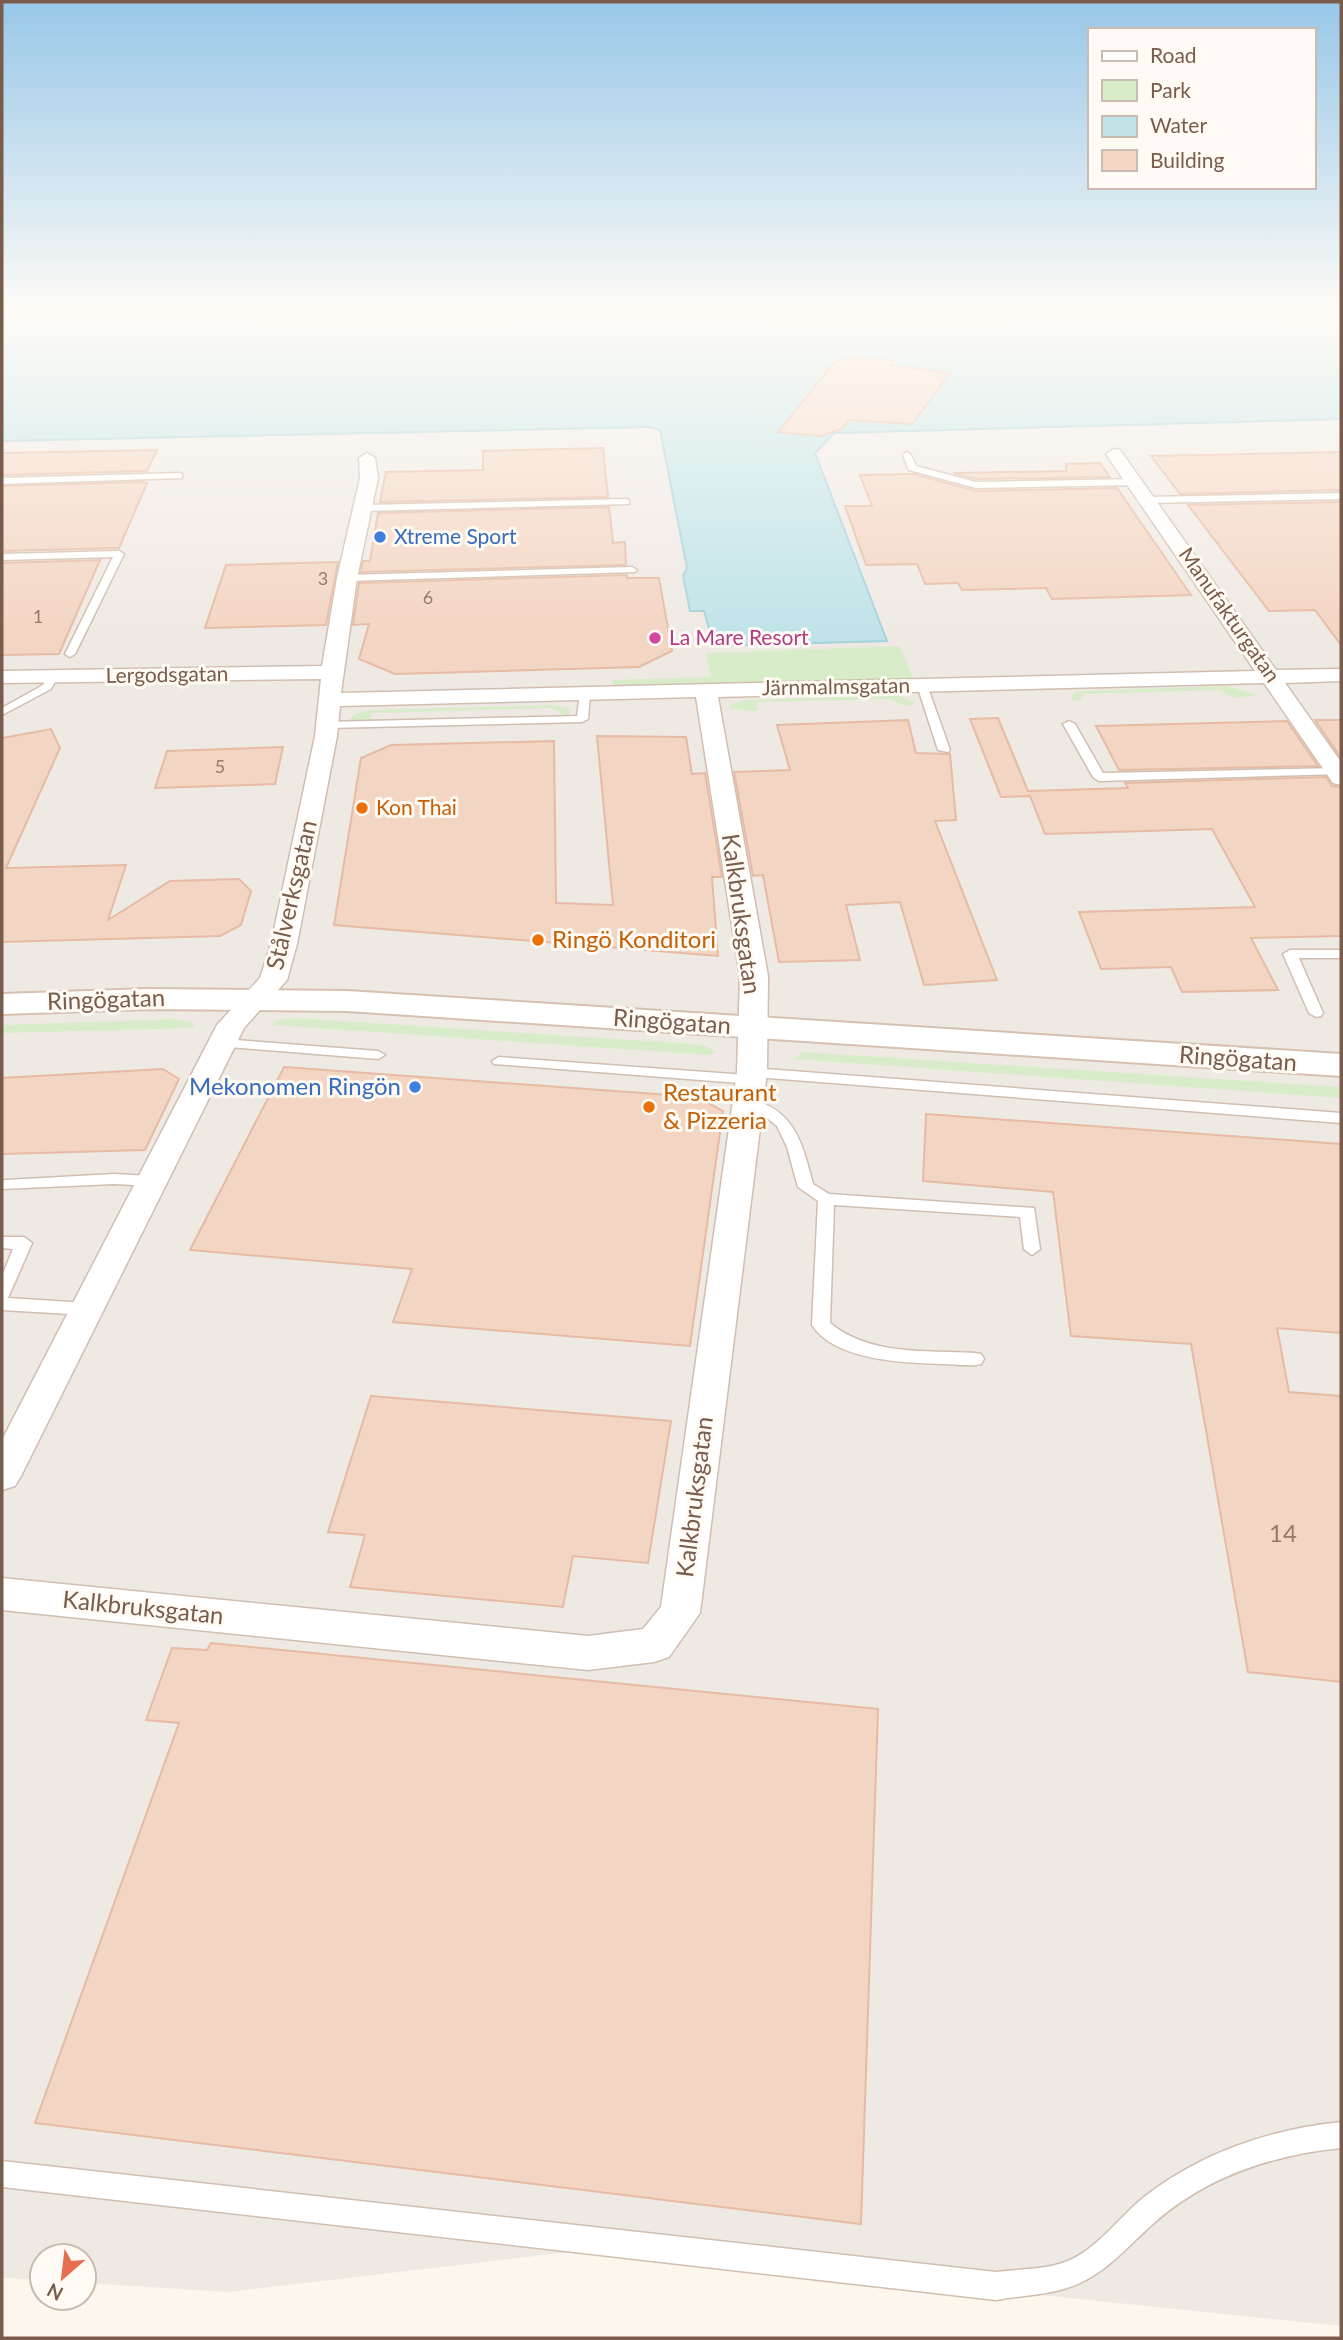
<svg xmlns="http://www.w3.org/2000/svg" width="1343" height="2340" font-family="Lato,sans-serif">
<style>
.industrial{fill:#efe9e4}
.green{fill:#d8ecc9}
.water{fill:#bfe3e8;stroke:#a5d3da;stroke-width:2;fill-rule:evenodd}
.building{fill:#f3d5c3;stroke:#e6bba3;stroke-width:2}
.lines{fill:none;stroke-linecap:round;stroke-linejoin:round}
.lane-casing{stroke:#d1beb0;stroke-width:3}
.street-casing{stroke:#d1beb0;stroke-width:3}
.secondary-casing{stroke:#d6c0b0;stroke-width:4}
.lane{fill:#fff;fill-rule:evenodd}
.street{fill:#fff;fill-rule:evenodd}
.secondary{fill:#fff;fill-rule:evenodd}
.shop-dot{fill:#3f7fe0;stroke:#fffaf3;stroke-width:2.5}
.hotel-dot{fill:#d1479c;stroke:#fffaf3;stroke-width:2.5}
.food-dot{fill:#e8710a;stroke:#fffaf3;stroke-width:2.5}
.labels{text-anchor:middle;stroke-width:6;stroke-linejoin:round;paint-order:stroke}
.far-number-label{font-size:18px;fill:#987a6a}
.far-shop-label{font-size:21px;fill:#366cbe;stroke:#fffaf3;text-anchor:start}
.far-street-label{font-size:21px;fill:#7a5c4d;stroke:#fffaf3}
.far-hotel-label{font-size:21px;fill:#b23c85;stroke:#fffaf3;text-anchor:start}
.far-food-label{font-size:21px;fill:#c56008;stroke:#fffaf3;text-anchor:start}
.street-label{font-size:24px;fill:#7a5c4d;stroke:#fffaf3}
.food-label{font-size:24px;fill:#c56008;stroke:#fffaf3;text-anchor:start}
.shop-label{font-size:24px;fill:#366cbe;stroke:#fffaf3;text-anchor:end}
.near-number-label{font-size:24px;fill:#987a6a}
</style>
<rect width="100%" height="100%" fill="#fdf6ec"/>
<path class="industrial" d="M 1341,419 L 1341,2326 L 595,2249 L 228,2292 L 84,2283 L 84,2256 L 42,2256 L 42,2280 L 2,2278 L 2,441 L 650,427 L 661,430 L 687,569 L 683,576 L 690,611 L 704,611 L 714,646 L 887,641 L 815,453 L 834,433 Z"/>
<path class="green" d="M 900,646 L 913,679 L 614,689 L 612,680 L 711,677 L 706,653 Z
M 1227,686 L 1257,695 L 1233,698 L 1220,690 L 1084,694 L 1080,701 L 1071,700 L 1074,692 L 1079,691 Z
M 895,695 L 908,699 L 915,705 L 905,706 L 889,699 L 758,702 L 757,711 L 728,709 L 732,704 L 746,700 Z
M 554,705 L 568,708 L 571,713 L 565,716 L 551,708 L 372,713 L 370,720 L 346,721 L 358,713 L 371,710 Z
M 295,1018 L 694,1044 L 706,1046 L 716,1052 L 709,1055 L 271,1025 L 277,1020 Z
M 175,1019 L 192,1023 L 195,1028 L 2,1033 L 2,1025 Z
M 803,1052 L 1341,1087 L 1341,1098 L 794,1059 Z"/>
<path class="water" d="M 2,309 L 1341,309 L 1341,419 L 834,433 L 815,453 L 887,641 L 714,646 L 704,611 L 690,611 L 683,576 L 687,568 L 660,430 L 650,427 L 2,441 ZM 855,357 L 878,359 L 881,363 L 890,365 L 842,429 L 821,436 L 791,433 L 784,425 L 835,362 Z"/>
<path class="building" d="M 855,357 L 893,361 L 890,365 L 950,373 L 912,424 L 850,420 L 842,429 L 821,436 L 778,432 L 835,362 Z
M 603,448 L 608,497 L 380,502 L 386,472 L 483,470 L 483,451 Z
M 157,450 L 147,471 L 2,475 L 2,453 Z
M 1341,452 L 1341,490 L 1180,494 L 1151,456 Z
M 1100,463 L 1110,477 L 976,479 L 953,473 L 1066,471 L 1066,464 Z
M 914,474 L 976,491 L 1117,488 L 1191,595 L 1052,599 L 1046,588 L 962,590 L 958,583 L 925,584 L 917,564 L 866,565 L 845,506 L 872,506 L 860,475 Z
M 142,482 L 147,483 L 119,548 L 2,551 L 2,486 Z
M 1341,502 L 1341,645 L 1315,610 L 1269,611 L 1188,505 Z
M 609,507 L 613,543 L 625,542 L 626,565 L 361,572 L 363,561 L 370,561 L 378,513 Z
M 100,560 L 59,654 L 2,655 L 2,563 Z
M 338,562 L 326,625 L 205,628 L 226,565 Z
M 627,575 L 627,578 L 659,578 L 672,651 L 639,667 L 395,674 L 359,659 L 369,624 L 353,625 L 359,583 Z
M 998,718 L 1028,791 L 1128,788 L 1125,783 L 1326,777 L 1332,786 L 1341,787 L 1341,936 L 1251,938 L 1278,990 L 1182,992 L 1171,967 L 1101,969 L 1079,912 L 1255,907 L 1212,829 L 1045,834 L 1030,796 L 1001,797 L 970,719 Z
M 908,720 L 916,753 L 950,754 L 956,820 L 935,821 L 997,980 L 924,985 L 900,902 L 846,905 L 860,960 L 779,962 L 763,875 L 753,876 L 734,772 L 790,770 L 777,725 Z
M 1315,720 L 1341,720 L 1341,758 Z
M 1287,721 L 1318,766 L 1119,770 L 1096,726 Z
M 51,729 L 60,748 L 6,868 L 126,865 L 108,920 L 170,881 L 239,879 L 251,891 L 241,925 L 220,936 L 2,942 L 2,738 Z
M 597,736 L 686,737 L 692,774 L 705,773 L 722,877 L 712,877 L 718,956 L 334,925 L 361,758 L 391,745 L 554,741 L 556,903 L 613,905 Z
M 283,747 L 275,784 L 155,788 L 167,751 Z
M 284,1067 L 697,1097 L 723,1111 L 690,1346 L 393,1322 L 412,1269 L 190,1250 Z
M 163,1069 L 179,1079 L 145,1150 L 2,1154 L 2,1078 Z
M 926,1114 L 1341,1144 L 1341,1333 L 1277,1328 L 1289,1392 L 1341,1396 L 1341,1682 L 1248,1672 L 1191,1344 L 1071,1336 L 1053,1192 L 923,1181 Z
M 371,1396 L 671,1421 L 648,1563 L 573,1556 L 563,1607 L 350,1587 L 365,1535 L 328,1532 Z
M 211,1643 L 878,1709 L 861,2224 L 35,2123 L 179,1723 L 146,1720 L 172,1648 L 207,1650 Z"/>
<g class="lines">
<g class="lane-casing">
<path id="lane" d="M 907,452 L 911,455 L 916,466 L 976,482 L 1135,479 L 1139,482 L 1135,485 L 976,488 L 909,470 L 903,455 Z
M 179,473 L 182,474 L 182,478 L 2,484 L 2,478 Z
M 1341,493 L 1341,499 L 1148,503 L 1144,500 L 1148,497 Z
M 626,499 L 629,500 L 629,504 L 364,511 L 359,508 L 364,505 Z
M 119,551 L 124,554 L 75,654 L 70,657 L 65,654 L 113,557 L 2,560 L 2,554 Z
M 632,567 L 637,570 L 635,572 L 347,581 L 342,578 L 347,575 Z
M 49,674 L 58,676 L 51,689 L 2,715 L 2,708 L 43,685 Z
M 922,682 L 927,685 L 950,750 L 948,752 L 938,750 L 917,685 Z
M 585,691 L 590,694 L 588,719 L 582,722 L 327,728 L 321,725 L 327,722 L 577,716 L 580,694 Z
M 1069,721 L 1075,724 L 1103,773 L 1337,768 L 1341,770 L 1341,774 L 1099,781 L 1093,777 L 1063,724 Z
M 1290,950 L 1341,950 L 1341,958 L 1299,958 L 1323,1013 L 1321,1016 L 1316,1017 L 1309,1013 L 1283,954 Z
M 222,1039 L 378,1051 L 385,1055 L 378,1059 L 217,1046 L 215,1043 Z
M 499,1057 L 747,1075 L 745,1072 L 747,1069 L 752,1068 L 1341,1113 L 1341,1123 L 757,1077 L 759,1080 L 757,1083 L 752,1084 L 494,1064 L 492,1061 Z
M 748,1098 C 795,1110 802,1142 813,1184 L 829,1194 L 1034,1208 L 1040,1249 L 1032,1255 L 1024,1249 L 1020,1217 L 834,1205 L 830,1323 C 870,1356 926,1350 975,1353 L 981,1354 L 984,1359 L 981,1364 C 970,1367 956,1364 943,1364 C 906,1363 835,1361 812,1325 L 818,1201 L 798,1187 L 787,1147 L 777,1126 L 757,1110 L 743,1106 L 740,1103 Z
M 114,1174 L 152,1176 L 160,1181 L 152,1186 L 114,1184 L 2,1189 L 2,1181 L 6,1180 Z
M 2,1237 L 24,1237 L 32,1243 L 8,1298 L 86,1303 L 92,1305 L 95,1309 L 92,1313 L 86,1315 L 2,1310 L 2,1276 L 13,1249 L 2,1248 Z
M 1341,2122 L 1341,2148 C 1272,2155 1208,2176 1155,2222 C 1130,2244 1110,2269 1080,2283 C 1054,2295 1024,2295 996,2300 L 2,2187 L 2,2161 L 996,2272 C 1018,2269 1043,2270 1065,2262 C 1096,2251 1118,2218 1143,2198 C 1200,2153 1270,2129 1341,2122 Z"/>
</g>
<g class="street-casing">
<path id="street" d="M 1114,449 L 1120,450 L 1276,670 L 1341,669 L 1341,681 L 1285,683 L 1341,762 L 1341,785 L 1333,783 L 1264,683 L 718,697 L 768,976 L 767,1072 L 700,1613 L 669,1657 L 654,1662 L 588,1670 L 2,1610 L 2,1578 L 588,1636 L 643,1629 L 661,1607 L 737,1072 L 740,976 L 696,697 L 340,706 L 337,736 L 297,944 L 287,980 L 244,1028 L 21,1476 L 15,1486 L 2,1490 L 2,1440 L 217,1025 L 260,978 L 271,944 L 315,736 L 321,679 L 2,683 L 2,671 L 322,666 L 337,578 L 360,478 L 359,458 L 367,453 L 375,458 L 378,478 L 357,578 L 341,693 L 1255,671 L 1106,454 Z"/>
</g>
<g class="secondary-casing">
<path id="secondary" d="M 147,989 L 347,991 L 1341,1054 L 1341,1076 L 347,1011 L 147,1009 L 2,1014 L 2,994 Z"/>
</g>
<use href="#lane" class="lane"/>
<use href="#street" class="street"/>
<use href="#secondary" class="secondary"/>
</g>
<linearGradient id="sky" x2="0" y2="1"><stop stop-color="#97c7e8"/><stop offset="0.49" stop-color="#fefbf6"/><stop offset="1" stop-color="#fefbf6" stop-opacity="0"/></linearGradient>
<rect width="1343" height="636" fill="url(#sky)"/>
<g class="shop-dot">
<circle cx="380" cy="537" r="7"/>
<circle cx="415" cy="1087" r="7"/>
</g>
<circle class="hotel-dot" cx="655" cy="638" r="7"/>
<g class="food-dot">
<circle cx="362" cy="808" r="7"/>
<circle cx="538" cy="940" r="7"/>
<circle cx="649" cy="1107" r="7"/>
</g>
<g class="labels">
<g class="far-number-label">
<text x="323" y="585">3</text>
<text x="428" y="604">6</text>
<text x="38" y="623">1</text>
<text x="220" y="773">5</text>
</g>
<g class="far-shop-label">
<text x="394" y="544">Xtreme Sport</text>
</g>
<g class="far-street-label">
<text transform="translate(1229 615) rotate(55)" y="7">Manufakturgatan</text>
<text transform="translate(167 675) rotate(-1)" y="7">Lergodsgatan</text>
<text transform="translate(836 687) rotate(-1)" y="7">Järnmalmsgatan</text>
</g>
<g class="far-hotel-label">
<text x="669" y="645">La Mare Resort</text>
</g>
<g class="far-food-label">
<text x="376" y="815">Kon Thai</text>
</g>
<g class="street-label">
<text transform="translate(292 895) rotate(-77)" y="8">Stålverksgatan</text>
<text transform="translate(741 914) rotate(82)" y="8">Kalkbruksgatan</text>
<text transform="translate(106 1000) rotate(-2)" y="8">Ringögatan</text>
<text transform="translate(672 1022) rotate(4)" y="8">Ringögatan</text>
<text transform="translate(1238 1059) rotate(4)" y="8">Ringögatan</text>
<text transform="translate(695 1497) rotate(-83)" y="8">Kalkbruksgatan</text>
<text transform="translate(143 1608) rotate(6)" y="8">Kalkbruksgatan</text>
</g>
<g class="food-label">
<text x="552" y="948">Ringö Konditori</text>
<text x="663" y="1101">Restaurant<tspan x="663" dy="28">&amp; Pizzeria</tspan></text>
</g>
<g class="shop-label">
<text x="401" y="1095">Mekonomen Ringön</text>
</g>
<g class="near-number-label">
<text x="1283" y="1542">14</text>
</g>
</g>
<rect width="1343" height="2340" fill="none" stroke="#7a5c4d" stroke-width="7"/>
<rect x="1088" y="28" width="228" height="161" fill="#fffaf3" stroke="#cabbb1" stroke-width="2"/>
<rect x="1102" y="51" width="35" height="10" fill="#ffffff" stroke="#cabbb1" stroke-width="2"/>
<text x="1150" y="63" font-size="21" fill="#7a5c4d">Road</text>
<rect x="1102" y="80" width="35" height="21" fill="#d8ecc9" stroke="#cabbb1" stroke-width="2"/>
<text x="1150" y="98" font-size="21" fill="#7a5c4d">Park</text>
<rect x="1102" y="116" width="35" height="21" fill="#bfe3e8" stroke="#cabbb1" stroke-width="2"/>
<text x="1150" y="133" font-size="21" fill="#7a5c4d">Water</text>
<rect x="1102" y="150" width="35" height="21" fill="#f3d5c3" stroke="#cabbb1" stroke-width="2"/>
<text x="1150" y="168" font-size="21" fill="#7a5c4d">Building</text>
<g transform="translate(63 2277) rotate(208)"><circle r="33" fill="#fffaf3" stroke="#cabbb1" stroke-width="2"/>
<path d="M0-5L12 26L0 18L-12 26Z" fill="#e76f51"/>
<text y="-10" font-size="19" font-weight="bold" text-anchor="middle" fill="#7a5c4d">N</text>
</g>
</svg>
